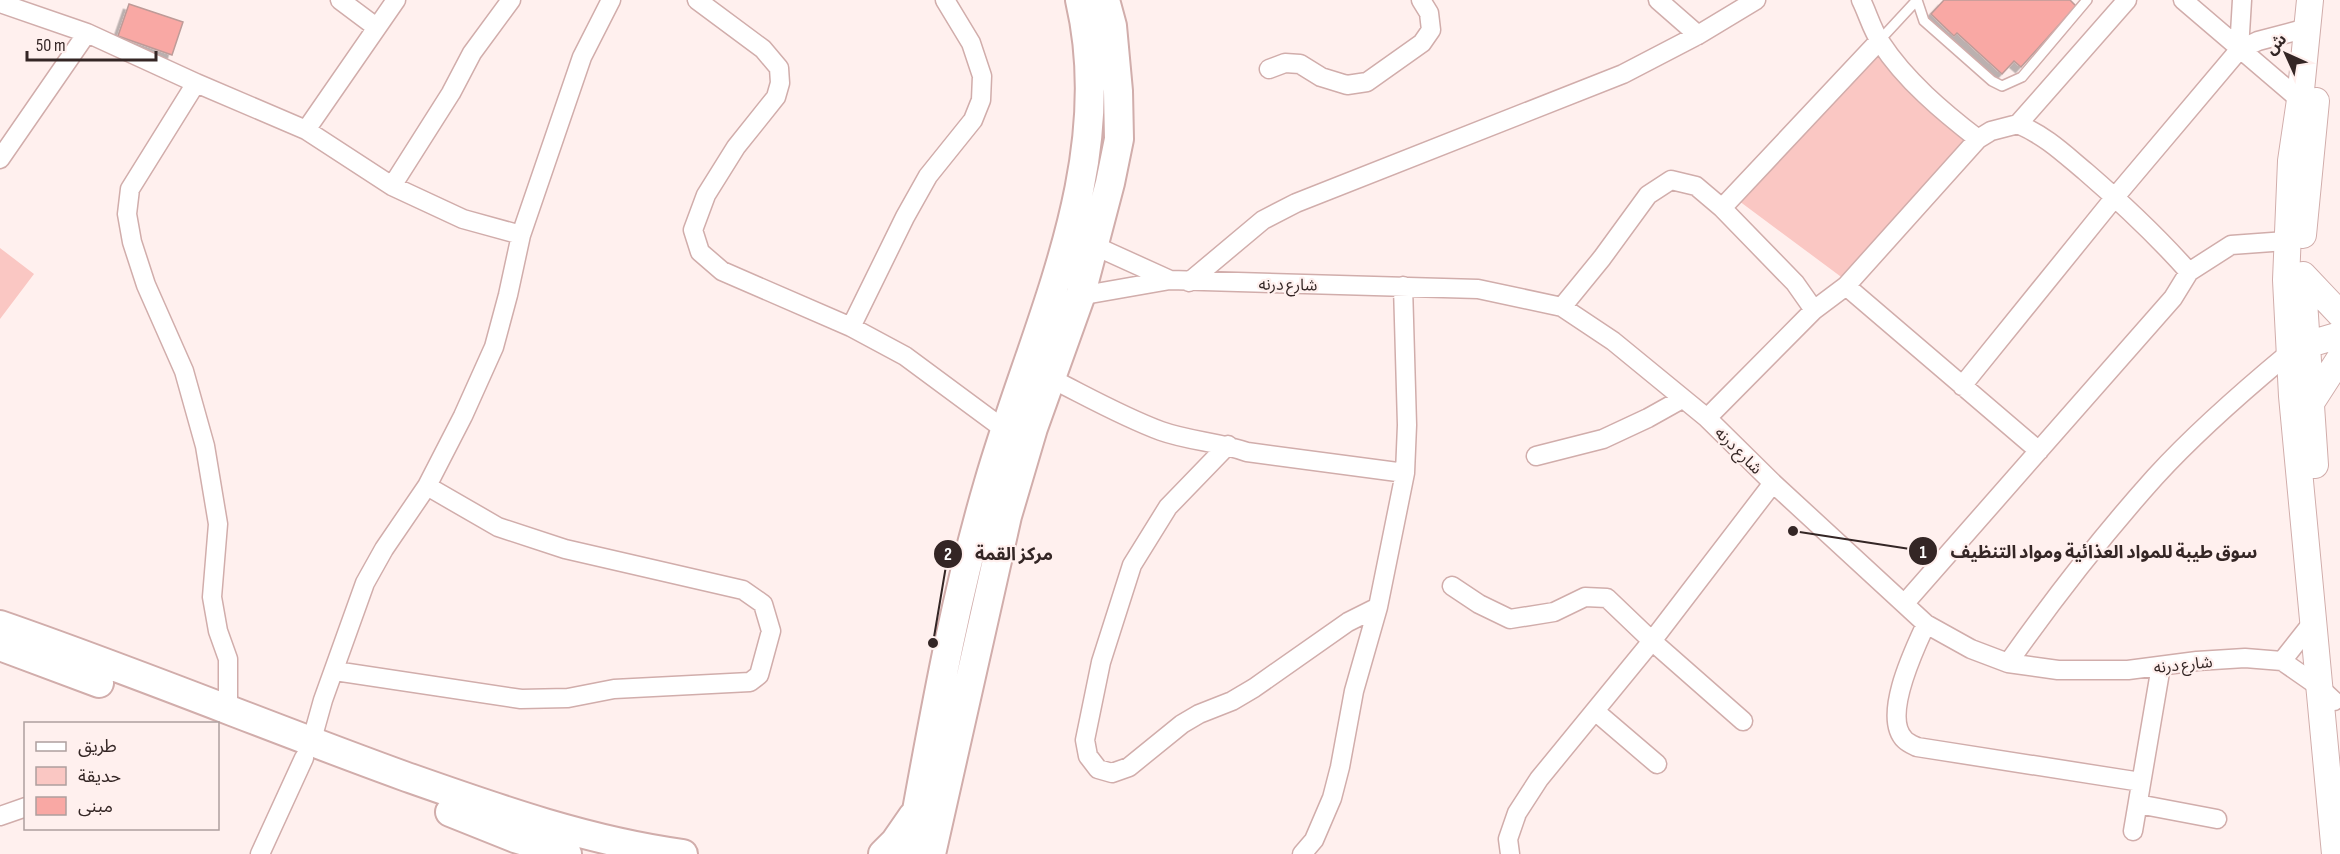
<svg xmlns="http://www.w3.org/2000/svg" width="2340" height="854" font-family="'Sofia Sans Condensed','Noto Sans Arabic',sans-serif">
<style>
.green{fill:#fac7c3}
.building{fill:#f9a8a4;stroke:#be9b98;stroke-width:1.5;filter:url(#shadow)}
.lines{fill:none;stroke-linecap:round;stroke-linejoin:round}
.lane-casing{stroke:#d1adab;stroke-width:12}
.street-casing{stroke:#d1adab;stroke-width:21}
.secondary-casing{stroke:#d1adab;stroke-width:28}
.primary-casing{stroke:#d1adab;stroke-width:32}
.lane{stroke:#fff;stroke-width:9}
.street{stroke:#fff;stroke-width:18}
.secondary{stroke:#fff;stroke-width:26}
.primary{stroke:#fff;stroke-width:28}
.labels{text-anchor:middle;stroke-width:4.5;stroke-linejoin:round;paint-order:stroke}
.street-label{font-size:16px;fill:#342625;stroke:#fff0ee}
.leader{fill:none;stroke:#342625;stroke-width:2}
.callout-dot{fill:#342625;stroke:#fff0ee;stroke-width:2}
.mark-label{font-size:18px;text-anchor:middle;font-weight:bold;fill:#fff}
.callout-label{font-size:18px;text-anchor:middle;font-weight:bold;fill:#342625;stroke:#fff0ee;stroke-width:4.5;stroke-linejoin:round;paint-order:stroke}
</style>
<defs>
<filter id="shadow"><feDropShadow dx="-5.5" dy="5.5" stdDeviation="0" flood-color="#0004"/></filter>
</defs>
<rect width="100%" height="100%" fill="#fff0ee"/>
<path class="green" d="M 1877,50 L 1969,140 L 1844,279 L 1735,198 Z
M 0,248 L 34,274 L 0,319 Z"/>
<path class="building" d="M 1944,0 L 2070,0 L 2076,6 L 2021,67 L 2014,61 L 2002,74 L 1957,33 L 1954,36 L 1931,14 Z
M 129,4 L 183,22 L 172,55 L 118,36 Z"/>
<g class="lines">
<g class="lane-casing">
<path id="lane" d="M 1917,0 L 1924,21 L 1992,81 L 2002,86 L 2022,77 L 2087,0
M 1879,41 L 1917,0"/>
</g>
<g class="street-casing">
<path id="street" d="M 340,0 L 376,27
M 697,0 L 763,49 L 779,68 L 780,83 L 776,97 L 736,147 L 706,195 L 693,230 L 700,252 L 722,271 L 851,327 L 905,356 L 1005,430
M 1658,0 L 1698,35
M 1861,0 C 1868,14 1872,30 1881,43 C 1905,80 1943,112 1978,139
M 2183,0 L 2300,100 L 2308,104
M 0,3 L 87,33 L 196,83
M 2239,50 L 2242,0
M 1269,69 L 1285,63 L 1300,64 L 1321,77 L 1347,85 L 1367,82 L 1422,43 L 1431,30 L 1429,13 L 1421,0
M 2018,124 C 2047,137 2062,152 2086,172 C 2123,204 2157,236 2189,272
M 306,130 L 396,0
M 0,159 L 87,33
M 392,186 L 451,93 L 472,53 L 511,0
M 1084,241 L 1170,280
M 1189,282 L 1263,220 L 1296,203 L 1623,74 L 1698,35 L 1756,0
M 1846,286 L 2039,451
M 1073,297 L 1170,280 L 1478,289 L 1562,307 L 1613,341 L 1707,418 L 1773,483 L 1926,624 L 1971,649 L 2008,663 L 2058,670 L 2128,670 L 2197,661 L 2245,658 L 2282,661 L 2318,686 L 2334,701
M 1562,307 L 1602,258 L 1648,195 L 1671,180 L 1696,186 L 1722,208
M 1814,310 L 1795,283 L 1722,208 L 1879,41
M 851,327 L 905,217 L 928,176 L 973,120 L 981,100 L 982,76 L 971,43 L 945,0
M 1052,379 C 1088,397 1123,417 1161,431 C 1189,441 1219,442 1247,452 L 1405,473
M 1962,386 L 2115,197 L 2239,50 L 2258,41 L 2307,28
M 1707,418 L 1814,310 L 1846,286 L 1978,139 L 1991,131 L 2018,124 L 2127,0
M 1228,445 L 1168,507 L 1132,565 L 1101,662 L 1085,740 L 1088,756 L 1098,769 L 1112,773 L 1129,767 L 1182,724 L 1199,714 L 1232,701 L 1254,688 L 1348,622 L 1378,607
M 1536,456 L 1603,439 L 1648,418 L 1682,399
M 1452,586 L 1479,604 L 1510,619 L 1554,612 L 1585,597 L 1607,598 L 1652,641 L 1773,483
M 1905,603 L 2173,298 L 2189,272 L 2231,245 L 2286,241
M 1926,624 C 1915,648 1881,717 1905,740 C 1908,743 1913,745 1917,747 L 2141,782
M 2282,661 L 2312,623
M 2008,663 C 2054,598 2102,536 2155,477 C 2196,432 2242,392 2289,353
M 335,671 L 521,699 L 568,698 L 614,689 L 750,682 L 759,675 L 771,631 L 763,604 L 743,590 L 565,549 L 498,527 L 427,486
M 228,709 L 228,659 L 218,631 L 212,597 L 218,524 L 205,446 L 184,371 L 146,285 L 132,242 L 127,214 L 130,189 L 196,83 L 306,130 L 392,186 L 463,219 L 521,235
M 1595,711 L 1657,764
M 311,743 L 323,700 L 365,583 L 384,549 L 427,486 L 463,416 L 494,347 L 508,295 L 521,235 L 582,57 L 611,0
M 2138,804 L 2217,819
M 0,816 L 26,807
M 2133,831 L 2161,666
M 260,854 L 304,758
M 1302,854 L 1314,840 L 1332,798 L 1340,767 L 1354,691 L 1378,607 L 1405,473 L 1407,425 L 1403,286
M 1510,854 L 1508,839 L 1517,813 L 1539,779 L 1652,641 L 1743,721"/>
</g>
<g class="secondary-casing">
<path id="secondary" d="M 2310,0 L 2300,100 L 2291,161 L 2286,280 L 2292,396 L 2335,854
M 2303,235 L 2316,101
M 2303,275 L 2340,314
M 2304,301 L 2315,465
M 2292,352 L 2306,345 L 2340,335
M 2311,403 L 2340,358"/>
</g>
<g class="primary-casing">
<path id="primary" d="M 0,625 C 136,672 269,727 404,776 C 495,808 587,841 683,854
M 0,646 L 99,683
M 450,812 L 515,838 L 567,854
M 883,854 L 895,842 L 913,816
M 909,854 C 932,730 953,604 989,482 C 1034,326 1119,166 1080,0
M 931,854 L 1007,516 L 1033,428 L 1080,297 L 1110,183 L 1119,139 L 1118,91 L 1112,26 L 1105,0"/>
</g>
<use href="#lane" class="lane"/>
<use href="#street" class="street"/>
<use href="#secondary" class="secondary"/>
<use href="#primary" class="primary"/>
</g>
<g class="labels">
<g class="street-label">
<text transform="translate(1288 284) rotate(1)" y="6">شارع درنه</text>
<text transform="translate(1739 450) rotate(45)" y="6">شارع درنه</text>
<text transform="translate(2183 664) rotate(-6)" y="6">شارع درنه</text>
</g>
</g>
<path class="leader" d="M1793 531L1923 551M933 643L948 554"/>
<g class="callout-dot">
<circle cx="1793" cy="531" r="6"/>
<circle cx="933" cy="643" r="6"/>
<circle cx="1923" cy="551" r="15"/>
<circle cx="948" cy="554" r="15"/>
</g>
<g class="mark-label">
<text x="1923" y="558">1</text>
<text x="948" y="560">2</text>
</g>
<g class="callout-label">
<text x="2104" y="558">سوق طيبة للمواد العذائية ومواد التنظيف</text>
<text x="1014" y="560">مركز القمة</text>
</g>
<rect x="24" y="722" width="195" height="108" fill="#fff0ee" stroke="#ae9f9e" stroke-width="1.5"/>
<rect x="36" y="742" width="30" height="9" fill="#ffffff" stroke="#ae9f9e" stroke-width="1.5"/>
<text x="78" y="752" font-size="18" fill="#342625">طريق</text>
<rect x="36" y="767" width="30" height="18" fill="#fac7c3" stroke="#ae9f9e" stroke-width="1.5"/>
<text x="78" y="782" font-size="18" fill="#342625">حديقة</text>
<rect x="36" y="797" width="30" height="18" fill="#f9a8a4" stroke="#ae9f9e" stroke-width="1.5"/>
<text x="78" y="812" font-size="18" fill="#342625">مبنى</text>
<g transform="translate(2286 54) rotate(315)" stroke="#fff0ee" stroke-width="4.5" paint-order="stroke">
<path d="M0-4.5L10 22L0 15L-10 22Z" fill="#342625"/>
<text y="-9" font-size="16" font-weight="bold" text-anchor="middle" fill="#342625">ش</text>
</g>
<path d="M27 51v9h129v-9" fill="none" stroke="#342625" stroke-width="3"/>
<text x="36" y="51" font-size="18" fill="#342625" stroke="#fff0ee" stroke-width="4.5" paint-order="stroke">50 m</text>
</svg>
